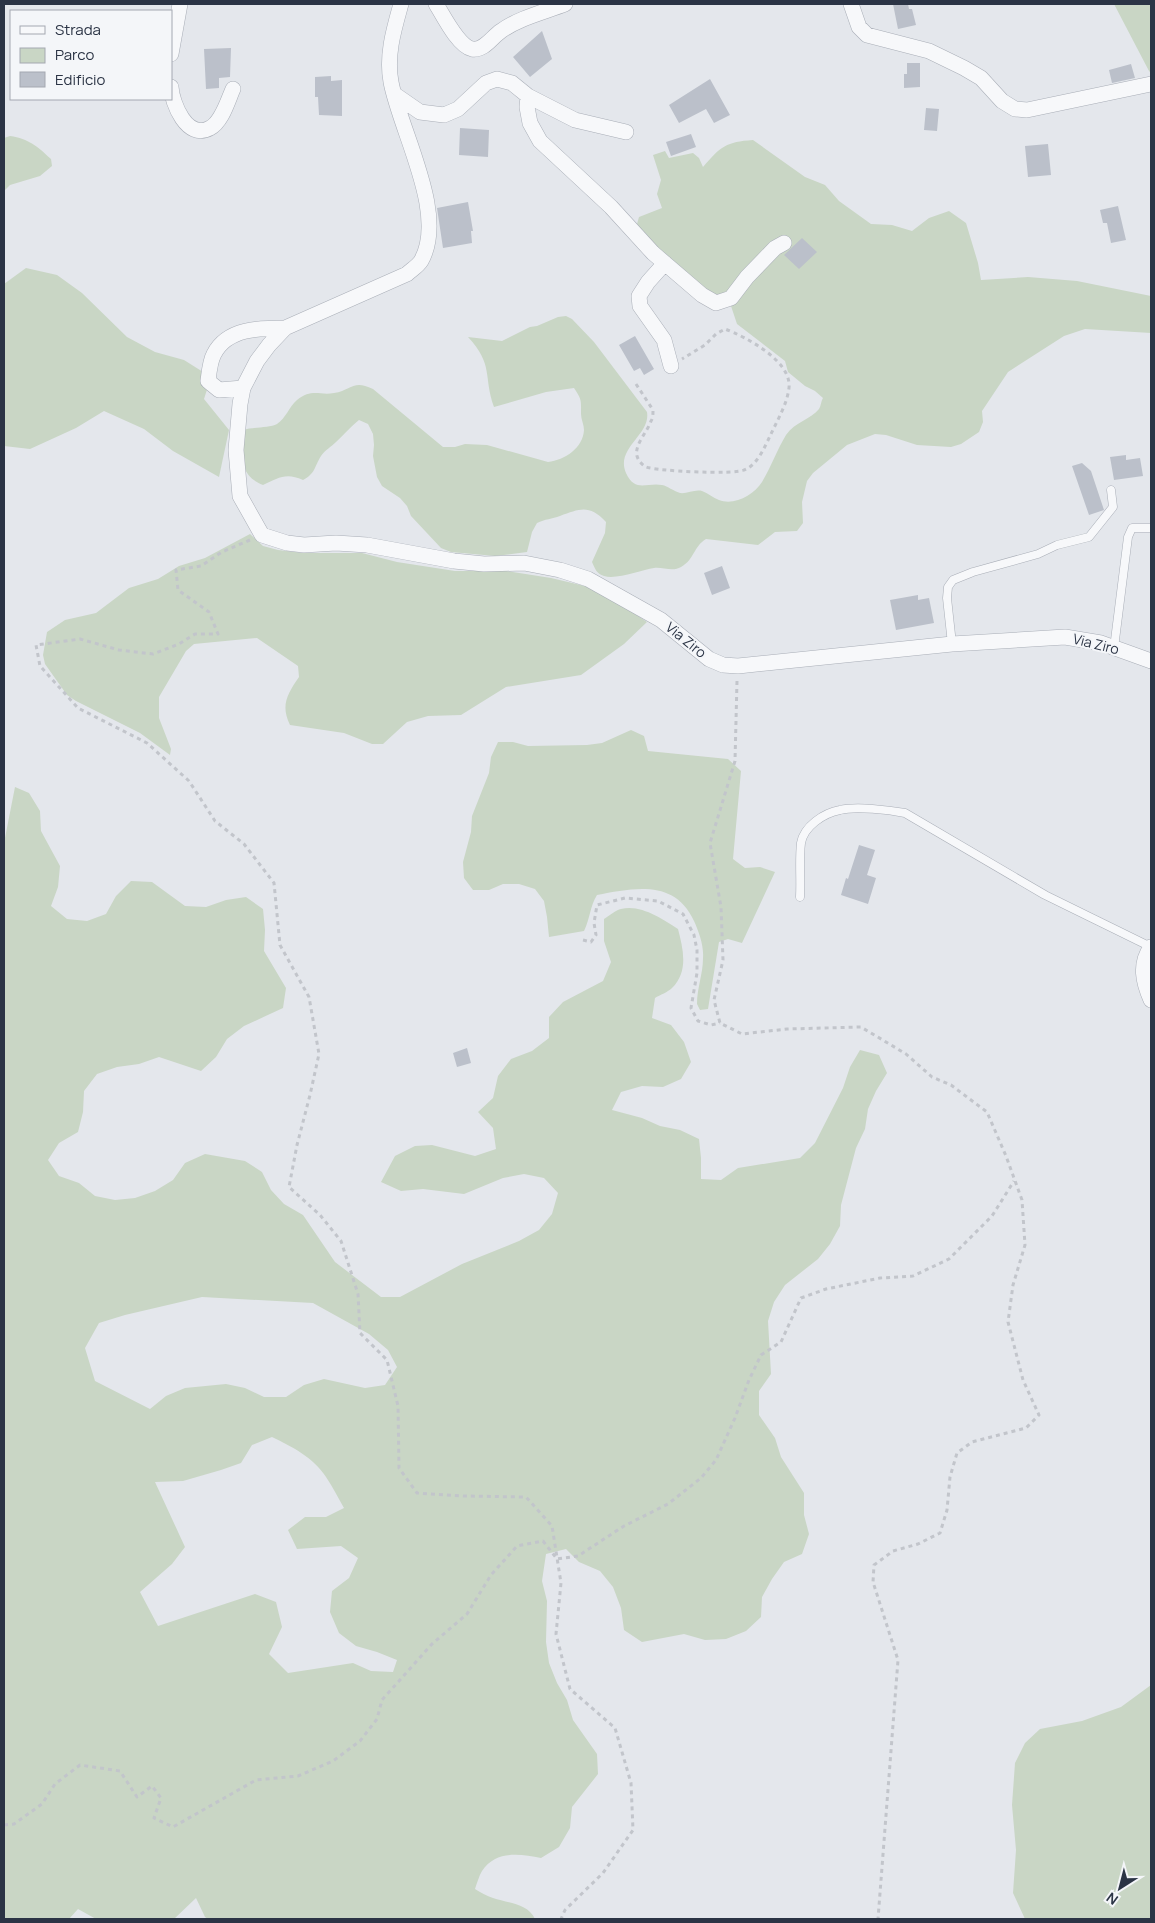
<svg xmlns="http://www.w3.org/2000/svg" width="1155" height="1923" font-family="Manrope,sans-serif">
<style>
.green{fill:#c9d6c5;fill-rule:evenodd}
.building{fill:#bbc0ca}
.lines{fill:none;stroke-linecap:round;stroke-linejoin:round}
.lane-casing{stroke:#a9aeb7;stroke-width:9}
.street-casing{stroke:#a9aeb7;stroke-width:16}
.path{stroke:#c2c5cb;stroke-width:3;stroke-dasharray:4 4;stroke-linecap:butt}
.lane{stroke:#f7f8fa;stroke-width:8}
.street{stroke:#f7f8fa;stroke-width:15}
.labels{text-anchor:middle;stroke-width:4;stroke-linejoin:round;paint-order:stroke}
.street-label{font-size:14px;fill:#2b3445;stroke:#f4f6f9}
</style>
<rect width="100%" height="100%" fill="#e4e7ec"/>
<path class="green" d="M 1114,4 L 1151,4 L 1151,73 L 1149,71 Z
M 10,136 C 29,139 37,146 51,159 L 52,166 L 40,176 L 10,185 L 4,191 L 4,138 Z
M 753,140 L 805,177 L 825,185 L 839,201 L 871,224 L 892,225 L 912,231 L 929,218 L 949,211 L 966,223 L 978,263 L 981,280 L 1028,277 L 1077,281 L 1151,296 L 1151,333 L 1085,329 L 1064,336 L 1008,372 L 982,411 L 983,422 L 979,432 L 961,444 L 951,447 L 917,445 L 886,435 L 875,434 L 847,445 L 813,473 L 807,481 L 802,502 L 803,523 L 797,531 L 775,532 L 758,545 L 706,539 C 693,547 695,559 681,567 C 673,572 663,567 654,568 C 642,570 616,580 604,576 C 597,574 595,569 592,562 L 605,533 L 606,522 C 589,504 580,509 560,516 C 552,519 545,519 537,523 L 532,532 L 527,552 L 495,556 L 451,552 L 441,548 L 411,516 L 407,506 L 400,498 L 382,486 L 377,477 L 373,456 L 374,445 L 373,434 L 368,424 L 359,420 C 350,427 344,435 336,442 C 331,447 325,450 321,456 C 314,467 316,473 303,480 C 286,472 278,478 263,485 C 237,475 242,453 243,430 C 253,427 269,428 277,424 C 286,418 289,407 297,400 C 312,388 320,396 334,393 C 352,390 353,379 373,389 L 443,447 L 455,447 L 465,444 L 487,445 L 548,462 C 565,460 583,448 584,430 C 584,425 581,419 581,414 C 581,400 582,400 574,388 L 546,392 L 494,407 C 483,376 494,365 468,337 L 502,341 L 530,327 L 537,326 L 558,317 L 566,316 L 572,319 L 594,342 L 647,412 C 651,435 615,448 626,473 C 635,493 647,482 662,485 C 668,486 673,491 680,493 C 687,494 695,489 702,491 C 708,493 713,498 719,500 C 734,506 754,495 762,482 C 771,467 777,450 786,435 C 795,422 811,419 819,409 C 821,406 821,401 823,398 L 815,391 L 805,386 L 788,372 L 785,361 L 737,324 L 731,306 L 689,278 L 658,251 L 637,224 L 639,217 L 662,208 L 657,194 L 661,180 L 653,155 L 665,151 L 669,158 L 693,153 L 699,158 L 703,167 C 721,146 726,142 753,140 Z
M 26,268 L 57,275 L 82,293 L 127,337 L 155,352 L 184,360 L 211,377 L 204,399 L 229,430 L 219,477 L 173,451 L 144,429 L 104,411 L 76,428 L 30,449 L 4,446 L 4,284 Z
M 250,534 L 263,546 L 278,550 L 303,553 L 362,553 L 397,562 L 455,571 L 506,571 L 551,578 L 585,586 L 622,605 L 647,622 L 624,644 L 581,675 L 506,687 L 461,715 L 428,716 L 407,722 L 383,744 L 372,744 L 344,733 L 290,725 C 280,705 288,693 299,677 L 298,666 L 257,638 L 194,644 L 186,651 L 159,697 L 159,718 L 171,749 L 170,755 L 140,733 L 76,701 L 67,695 L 45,664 L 43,655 L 47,632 L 65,620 L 96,613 L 129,588 L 158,579 L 179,566 L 205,558 Z
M 631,730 L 644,736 L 648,751 L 728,759 L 741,771 L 733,859 L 745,868 L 760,867 L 775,872 L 742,943 L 728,939 L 719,942 L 708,1009 L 700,1010 L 697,1004 C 697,988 703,974 703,958 C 704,946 699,932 694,921 C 675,879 634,888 597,895 C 590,906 590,919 584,931 L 549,937 L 547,917 L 544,901 L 535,889 L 519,884 L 503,884 L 489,890 L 473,890 L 464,878 L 463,862 L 471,832 L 472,816 L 489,773 L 491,757 L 498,742 L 513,742 L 528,746 L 587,745 L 602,743 Z
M 15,787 L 29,793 L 40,811 L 41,831 L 60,866 L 58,887 L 51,906 L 67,919 L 87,921 L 106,914 L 116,896 L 131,881 L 152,882 L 185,906 L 206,907 L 226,900 L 246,897 L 263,909 L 265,930 L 264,951 L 286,988 L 283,1008 L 244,1026 L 227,1039 L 216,1057 L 201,1071 L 159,1057 L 139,1064 L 117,1067 L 97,1074 L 84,1091 L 83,1112 L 78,1132 L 59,1143 L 48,1160 L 59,1176 L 79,1183 L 95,1196 L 115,1200 L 135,1198 L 155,1191 L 173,1180 L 185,1163 L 205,1154 L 245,1161 L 262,1172 L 271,1190 L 284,1204 L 303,1215 L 335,1262 L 381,1297 L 400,1297 L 462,1264 L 519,1241 L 539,1230 L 552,1214 L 558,1193 L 544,1178 L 524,1174 L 503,1178 L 464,1194 L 423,1189 L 401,1191 L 381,1182 L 395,1156 L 415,1146 L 432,1145 L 475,1156 L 496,1149 L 493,1128 L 478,1112 L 493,1098 L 498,1076 L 511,1059 L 532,1051 L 549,1038 L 549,1017 L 563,1002 L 603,981 L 611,962 L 604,941 L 604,919 C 609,916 616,910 621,909 C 641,904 662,919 678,929 C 683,949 689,971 672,988 C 668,992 660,995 655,998 L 652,1018 L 671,1025 L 684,1042 L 691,1062 L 681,1079 L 663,1087 L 642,1086 L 621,1092 L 612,1110 L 642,1118 L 660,1126 L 680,1130 L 699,1139 L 701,1158 L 701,1179 L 721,1180 L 738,1168 L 800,1158 L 815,1143 L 843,1088 L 850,1067 L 860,1050 L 879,1055 L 887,1073 L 876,1091 L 868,1109 L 865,1129 L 856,1148 L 841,1205 L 840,1226 L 830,1244 L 818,1259 L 785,1285 L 774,1302 L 768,1321 L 771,1374 L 759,1391 L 759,1415 L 775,1438 L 781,1457 L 804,1493 L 804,1515 L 809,1534 L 802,1554 L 784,1562 L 772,1579 L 762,1597 L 761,1617 L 746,1631 L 726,1639 L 705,1640 L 684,1634 L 642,1642 L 624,1630 L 621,1608 L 613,1587 L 600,1571 L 579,1562 L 566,1549 L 546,1554 L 542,1581 L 547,1601 L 546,1642 L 549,1663 L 557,1683 L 567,1700 L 573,1720 L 597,1754 L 598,1774 L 572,1807 L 570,1828 L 559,1847 L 541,1858 C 520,1854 496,1850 482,1871 C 479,1876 477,1883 475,1889 C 480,1892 487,1896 493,1898 C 507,1903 528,1903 535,1919 L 208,1919 L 205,1917 L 196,1898 L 174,1919 L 96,1919 L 78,1909 L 69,1919 L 4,1919 L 4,843 ZM 202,1297 L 313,1303 L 369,1334 L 388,1350 L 397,1367 L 385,1385 L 365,1388 L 324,1379 L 304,1385 L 286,1397 L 264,1397 L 245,1388 L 226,1384 L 185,1388 L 166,1396 L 150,1409 L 95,1381 L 85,1348 L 99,1323 L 125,1315 ZM 272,1437 C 291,1446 314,1458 326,1477 C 333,1487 338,1498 344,1508 L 326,1517 L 305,1517 L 288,1530 L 297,1549 L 341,1546 L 358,1558 L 349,1578 L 332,1591 L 330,1612 L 339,1633 L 356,1646 L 377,1652 L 397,1660 L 393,1672 L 371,1671 L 353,1663 L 288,1673 L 269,1654 L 282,1627 L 276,1602 L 255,1594 L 158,1626 L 140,1592 L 172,1564 L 185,1547 L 155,1482 L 183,1481 L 221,1470 L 241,1463 L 252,1445 Z
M 1151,1685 L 1151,1919 L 1025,1919 L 1013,1893 L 1016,1850 L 1012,1805 L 1015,1763 L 1025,1743 L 1040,1729 L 1082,1721 L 1121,1707 Z"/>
<path class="building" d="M 893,4 L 908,4 L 909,9 L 912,9 L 916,25 L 898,29 Z
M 542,31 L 552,59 L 530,77 L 513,57 Z
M 231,48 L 230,77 L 219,78 L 219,88 L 206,89 L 204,49 Z
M 907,63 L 920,63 L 920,87 L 904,88 L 904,74 L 907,74 Z
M 1131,64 L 1135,78 L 1112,83 L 1109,70 Z
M 331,76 L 331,81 L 342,80 L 342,116 L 319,115 L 318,97 L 315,97 L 315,77 Z
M 710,79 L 730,115 L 714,123 L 706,109 L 679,123 L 669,105 Z
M 926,108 L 939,109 L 937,131 L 924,130 Z
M 460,128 L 489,130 L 488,157 L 459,155 Z
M 691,134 L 696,147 L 671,156 L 666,142 Z
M 1048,144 L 1051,175 L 1028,177 L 1025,146 Z
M 468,202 L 473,231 L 471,231 L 472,243 L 443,248 L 437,208 Z
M 1118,206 L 1126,240 L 1111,243 L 1107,223 L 1103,223 L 1100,210 Z
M 802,238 L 817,252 L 799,269 L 784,255 Z
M 635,336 L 654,369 L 644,375 L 640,368 L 634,371 L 619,345 Z
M 1126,455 L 1126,460 L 1140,458 L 1143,476 L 1114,480 L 1110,457 Z
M 1082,463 L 1091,471 L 1104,510 L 1089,515 L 1072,466 Z
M 722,566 L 730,588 L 712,595 L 704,573 Z
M 918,595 L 918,600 L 929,598 L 934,623 L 896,630 L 890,600 Z
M 859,845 L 875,850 L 867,875 L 876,878 L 868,904 L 841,895 L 846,878 L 848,879 Z
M 467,1048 L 471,1063 L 457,1067 L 453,1053 Z"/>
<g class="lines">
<g class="lane-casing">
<path id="lane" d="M 952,644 L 947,598 L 948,587 L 953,580 L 973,572 L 1038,554 L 1057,545 L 1089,537 L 1113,507 L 1111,490
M 1114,648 L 1128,537 L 1132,528 L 1151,528
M 800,897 C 801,880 799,860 801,843 C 804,826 824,813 840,810 C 856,806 889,810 905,813 L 1045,895 L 1151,947"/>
</g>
<g class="street-casing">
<path id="street" d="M 401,4 C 394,29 386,55 391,82 C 400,131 448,214 421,261 C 418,266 411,270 407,274 L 285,328 L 269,345 L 257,361 L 243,388 L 240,404 L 236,450 L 240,496 L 262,535 L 287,543 L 304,545 L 336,543 L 367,545 L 454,561 L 484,564 L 524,563 L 560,570 L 588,579 L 661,620 L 709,659 L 723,665 L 738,666 L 952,644 L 1065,637 L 1101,643 L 1151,661
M 436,4 C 443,15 458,46 472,49 C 484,51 492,37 501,31 C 519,18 544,12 565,4
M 851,4 L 859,27 L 867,35 L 929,51 L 964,68 L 981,78 L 1002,101 L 1015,109 L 1027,110 L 1151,84
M 171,54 L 180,4
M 171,87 C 172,103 187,141 210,128 C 222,122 228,100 233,89
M 394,94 L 420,112 L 444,115 L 458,109 L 486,83 L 497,79 L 512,83 L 528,96 L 575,120 L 626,132
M 528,96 L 527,107 L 530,123 L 540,141 L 611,207 L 653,253 L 702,295 L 716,303 L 731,298 L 747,277 L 775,248 L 784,243
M 665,263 L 648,282 L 639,296 L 640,306 L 664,340 L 671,366
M 243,388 L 219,390 L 208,381 C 209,373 210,361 214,354 C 227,328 260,328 285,328
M 1151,947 C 1139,964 1143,982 1151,1000"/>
</g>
<path class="path" d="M 636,384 L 653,410 C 653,414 653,418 651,421 C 648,431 634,445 637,456 C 638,460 642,465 646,467 C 657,471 734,475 744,470 C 758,465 765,446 771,434 C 778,419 787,404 789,388 C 792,361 746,337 725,329 L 716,334 L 705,345 L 682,359
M 250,540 L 222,552 L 201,566 L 176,570 L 178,590 L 209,612 L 218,634 L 195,634 L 179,644 L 153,654 L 119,650 L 80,639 L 36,645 L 40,666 L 78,708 L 147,743 L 189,781 L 215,821 L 244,844 L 274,883 L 280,945 L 309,997 L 319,1054 L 310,1095 L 297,1145 L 289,1187 L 320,1215 L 341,1241 L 358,1294 L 360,1333 L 387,1360 L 398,1406 L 399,1468 L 417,1493 L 464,1496 L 526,1497 L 552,1526 L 561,1583 L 556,1634 L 570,1689 L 615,1728 L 631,1783 L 633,1830 L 603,1873 L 565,1910 L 561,1919
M 737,681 L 735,761 L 710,843 L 721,907 L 723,960 L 714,1000 L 720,1023 L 742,1034 L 787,1029 L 861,1027 L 906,1054 L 932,1077 L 951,1085 L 987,1112 L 1006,1156 L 1022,1200 L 1025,1245 L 1013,1285 L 1008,1322 L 1023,1380 L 1039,1415 L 1026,1428 L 972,1442 L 957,1453 L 950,1477 L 947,1510 L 940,1533 L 918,1544 L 893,1551 L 874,1565 L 873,1582 L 898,1660 L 878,1919
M 583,940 L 591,942 L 596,935 L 594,923 L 597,905 L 625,898 L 658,901 L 683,914 L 694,935 L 697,950 L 697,973 L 691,1008 L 698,1021 L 711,1025 L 720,1023
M 4,1825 L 14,1824 L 42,1804 L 55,1784 L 80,1765 L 120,1771 L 137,1797 L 152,1786 L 161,1798 L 154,1818 L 173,1827 L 256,1780 L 298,1776 L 333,1761 L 360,1741 L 377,1719 L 382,1700 L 432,1644 L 467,1614 L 491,1575 L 517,1546 L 543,1541 L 557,1559 L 578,1556 L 624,1526 L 668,1504 L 701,1478 L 716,1460 L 735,1418 L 749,1380 L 761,1355 L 781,1342 L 801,1298 L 826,1289 L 880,1278 L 913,1276 L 949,1259 L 992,1216 L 1014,1181"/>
<use href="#lane" class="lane"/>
<use href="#street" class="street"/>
</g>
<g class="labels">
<g class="street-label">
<text transform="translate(686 640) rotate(39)" y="5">Via Ziro</text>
<text transform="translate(1096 644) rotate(14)" y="5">Via Ziro</text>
</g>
</g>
<rect width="1155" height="1923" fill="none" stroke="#2b3445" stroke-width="10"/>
<rect x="10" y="10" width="162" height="90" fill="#f4f6f9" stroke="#a4a8b1"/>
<rect x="20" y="26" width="25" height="8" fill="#f7f8fa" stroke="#a4a8b1"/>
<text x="55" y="35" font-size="15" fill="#2b3445">Strada</text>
<rect x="20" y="48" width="25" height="15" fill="#c9d6c5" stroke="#a4a8b1"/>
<text x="55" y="60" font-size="15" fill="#2b3445">Parco</text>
<rect x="20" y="72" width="25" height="15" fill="#bbc0ca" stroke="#a4a8b1"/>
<text x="55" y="85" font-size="15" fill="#2b3445">Edificio</text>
<g transform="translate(1120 1888) rotate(216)" stroke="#f4f6f9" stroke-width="4" paint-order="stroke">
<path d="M0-4L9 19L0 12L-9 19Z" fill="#2b3445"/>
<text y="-8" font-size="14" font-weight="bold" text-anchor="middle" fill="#2b3445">N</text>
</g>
</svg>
